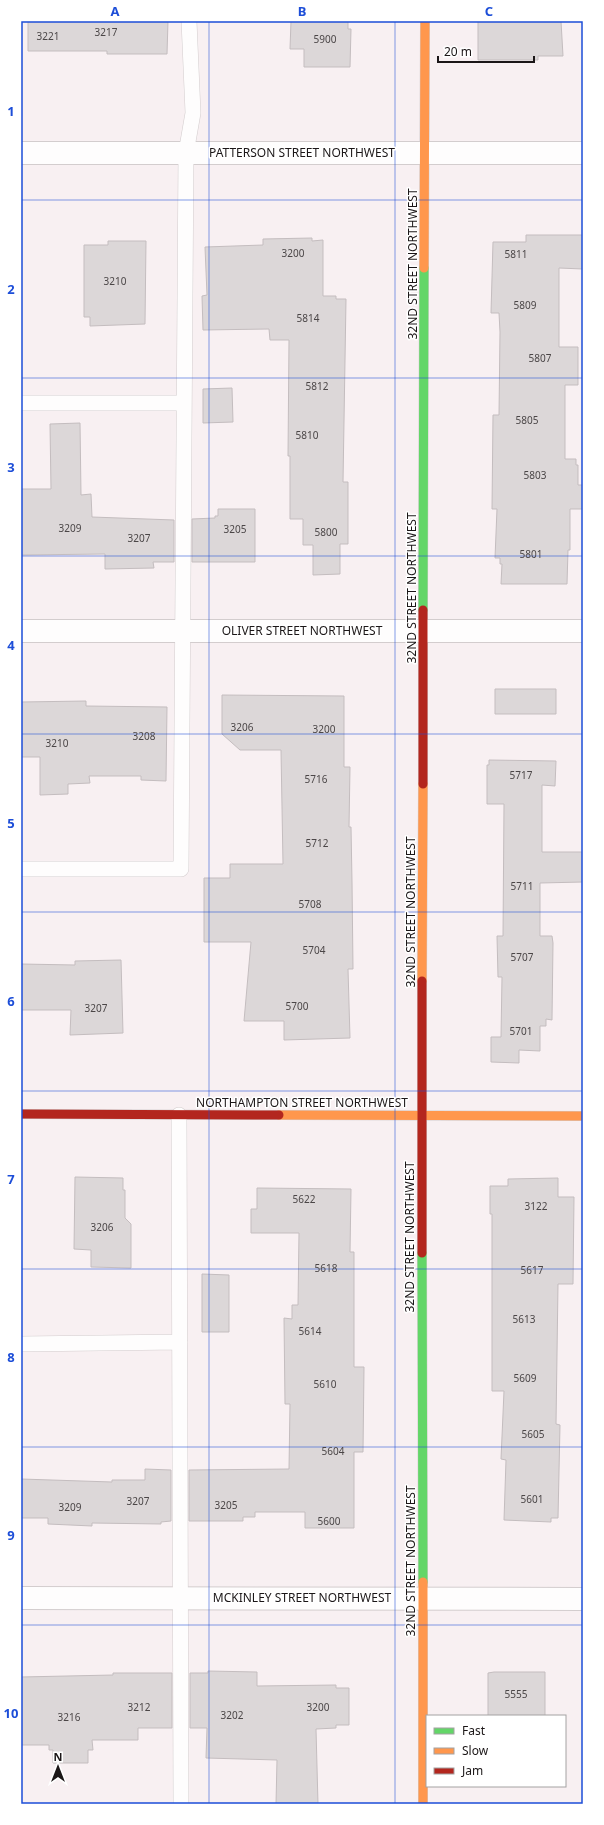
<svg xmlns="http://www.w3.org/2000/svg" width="604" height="1825" font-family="'Noto Sans',sans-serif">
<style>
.building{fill:#dcd7d8;stroke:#c4bdbf}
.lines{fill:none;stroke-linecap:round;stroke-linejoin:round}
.lane-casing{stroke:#d3cdce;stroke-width:16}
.street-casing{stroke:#d3cdce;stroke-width:24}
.fast-casing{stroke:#d3cdce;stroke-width:10}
.slow-casing{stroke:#d3cdce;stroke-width:10}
.jam-casing{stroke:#d3cdce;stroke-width:10}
.lane{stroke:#fefdfd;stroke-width:15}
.street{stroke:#fefdfd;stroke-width:22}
.fast{stroke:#63d668;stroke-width:9}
.slow{stroke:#ff974d;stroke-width:9}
.jam{stroke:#b3261e;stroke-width:9}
.grid{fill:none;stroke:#1d4ed8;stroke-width:1;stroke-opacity:0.55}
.labels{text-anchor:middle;stroke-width:3;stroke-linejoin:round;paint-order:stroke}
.number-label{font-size:10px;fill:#4b4647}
.street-label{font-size:12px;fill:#1b1617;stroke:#fff}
.neatline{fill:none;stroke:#1d4ed8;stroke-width:1.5}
.grid-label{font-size:13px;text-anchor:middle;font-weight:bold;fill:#1d4ed8}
</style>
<rect width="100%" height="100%" fill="#f8f0f2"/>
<path class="building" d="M 28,21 L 168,21 L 167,54 L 107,54 L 107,51 L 28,51 Z
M 291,21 L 348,21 L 348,29 L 351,29 L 350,67 L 304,67 L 304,49 L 290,49 Z
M 478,21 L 561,21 L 563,56 L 538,56 L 538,60 L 478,60 Z
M 526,235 L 583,235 L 583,269 L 559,268 L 559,347 L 578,347 L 578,385 L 565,385 L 565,459 L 576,459 L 576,465 L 578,465 L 578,485 L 583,485 L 583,509 L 570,509 L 570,550 L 568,550 L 567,584 L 501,584 L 502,564 L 500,564 L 500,558 L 495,558 L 497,509 L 492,509 L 493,415 L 499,415 L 500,332 L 499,313 L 491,313 L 493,242 L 526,242 Z
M 312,238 L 312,241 L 323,240 L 323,296 L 336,296 L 336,299 L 346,299 L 343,482 L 348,482 L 348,544 L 340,544 L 340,574 L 313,575 L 313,545 L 303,545 L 303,519 L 290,519 L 290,456 L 288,456 L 289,340 L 270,340 L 269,329 L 203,330 L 202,296 L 207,295 L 205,247 L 263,245 L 263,239 Z
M 108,241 L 146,241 L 145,324 L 90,326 L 90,317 L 84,317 L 84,245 L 108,245 Z
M 232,388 L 233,422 L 203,423 L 203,389 Z
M 80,423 L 81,495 L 91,494 L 92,517 L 174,520 L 174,562 L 153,562 L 154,568 L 105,569 L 105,554 L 21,555 L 21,489 L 51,489 L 50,424 Z
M 218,509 L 255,509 L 255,562 L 192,562 L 192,519 L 215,518 L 215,516 L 218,516 Z
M 495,689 L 556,689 L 556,714 L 495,714 Z
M 222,695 L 344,696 L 344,767 L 350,767 L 349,827 L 351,827 L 352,882 L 353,969 L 348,969 L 350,1038 L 284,1040 L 284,1021 L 244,1021 L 251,942 L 204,942 L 204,878 L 230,878 L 230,864 L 283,864 L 281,750 L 240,750 L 222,734 Z
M 86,701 L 86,706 L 167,707 L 166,781 L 141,780 L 141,776 L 89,776 L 90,783 L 68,784 L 68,794 L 40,795 L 40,757 L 21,757 L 21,702 Z
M 489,760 L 556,761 L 555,786 L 542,785 L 542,852 L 583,852 L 583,882 L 540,883 L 540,936 L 552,936 L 553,943 L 552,1020 L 546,1019 L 546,1026 L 540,1026 L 540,1051 L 519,1050 L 519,1063 L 491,1062 L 491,1037 L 501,1037 L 502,977 L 498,977 L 497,936 L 503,936 L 504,804 L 487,804 L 487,765 L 489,765 Z
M 121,960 L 123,1033 L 70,1035 L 71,1010 L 21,1010 L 21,964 L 75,965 L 75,961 Z
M 75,1177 L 123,1178 L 123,1190 L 125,1190 L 125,1218 L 131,1224 L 131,1268 L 91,1267 L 91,1250 L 74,1249 Z
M 558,1178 L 558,1197 L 574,1197 L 573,1284 L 558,1284 L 556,1424 L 560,1425 L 558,1518 L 551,1518 L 551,1522 L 504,1520 L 506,1460 L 501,1459 L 504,1391 L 492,1391 L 492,1214 L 490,1214 L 490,1186 L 508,1186 L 508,1179 Z
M 257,1188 L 351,1189 L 350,1252 L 354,1252 L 354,1367 L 364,1367 L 363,1452 L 354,1452 L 354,1528 L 305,1528 L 305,1512 L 255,1512 L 255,1517 L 243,1517 L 243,1521 L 189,1521 L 189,1470 L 289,1469 L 290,1404 L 285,1404 L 284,1318 L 292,1319 L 292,1305 L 298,1305 L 299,1233 L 251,1233 L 251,1209 L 257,1209 Z
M 202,1274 L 229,1275 L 229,1332 L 202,1332 Z
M 145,1469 L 171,1470 L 171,1521 L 161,1522 L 161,1524 L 92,1523 L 92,1526 L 48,1524 L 48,1518 L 21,1518 L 21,1479 L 112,1482 L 112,1480 L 145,1480 Z
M 208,1671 L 257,1672 L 257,1686 L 336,1685 L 336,1688 L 349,1688 L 349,1725 L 336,1725 L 336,1728 L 316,1729 L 318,1804 L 276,1804 L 277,1760 L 206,1758 L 207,1728 L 190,1728 L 190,1673 L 208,1673 Z
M 494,1672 L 545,1672 L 545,1716 L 488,1716 L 488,1673 Z
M 113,1673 L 172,1673 L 172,1728 L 138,1728 L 138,1740 L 92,1740 L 93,1750 L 88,1750 L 88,1763 L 53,1763 L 53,1750 L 49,1750 L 49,1745 L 21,1745 L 21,1677 L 113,1675 Z"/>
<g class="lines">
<g class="lane-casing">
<path id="lane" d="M 21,403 L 183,403
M 21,869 L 181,869 C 184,630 183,391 186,153 L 193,113 L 189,21
M 179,1115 L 181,1804
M 21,1344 L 180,1342"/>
</g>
<g class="street-casing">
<path id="street" d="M 21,153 L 583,153
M 21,631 L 583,631
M 21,1598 L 583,1599"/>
</g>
<g class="fast-casing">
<path id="fast" d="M 423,610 L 424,268
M 422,1253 L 423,1582"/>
</g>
<g class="slow-casing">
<path id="slow" d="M 424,268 L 425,21
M 422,981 L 423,784
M 279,1115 L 583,1116
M 423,1582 L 423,1804"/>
</g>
<g class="jam-casing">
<path id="jam" d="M 423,784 L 423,610
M 21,1114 L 279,1115
M 422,1253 L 422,981"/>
</g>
<use href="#lane" class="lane"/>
<use href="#street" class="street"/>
<use href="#fast" class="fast"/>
<use href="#slow" class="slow"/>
<use href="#jam" class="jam"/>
</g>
<path class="grid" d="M 209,21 L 209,1804M 395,21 L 395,1804M 21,200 L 583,200M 21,378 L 583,378M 21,556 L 583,556M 21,734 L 583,734M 21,912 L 583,912M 21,1091 L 583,1091M 21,1269 L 583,1269M 21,1447 L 583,1447M 21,1625 L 583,1625"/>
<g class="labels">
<g class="number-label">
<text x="106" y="36">3217</text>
<text x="48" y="40">3221</text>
<text x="325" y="43">5900</text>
<text x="293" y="257">3200</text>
<text x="516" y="258">5811</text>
<text x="115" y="285">3210</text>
<text x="525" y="309">5809</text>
<text x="308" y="322">5814</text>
<text x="540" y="362">5807</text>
<text x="317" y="390">5812</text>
<text x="527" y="424">5805</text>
<text x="307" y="439">5810</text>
<text x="535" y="479">5803</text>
<text x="70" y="532">3209</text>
<text x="235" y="533">3205</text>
<text x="326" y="536">5800</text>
<text x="139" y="542">3207</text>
<text x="531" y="558">5801</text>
<text x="242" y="731">3206</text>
<text x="324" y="733">3200</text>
<text x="144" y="740">3208</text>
<text x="57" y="747">3210</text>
<text x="521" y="779">5717</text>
<text x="316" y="783">5716</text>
<text x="317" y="847">5712</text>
<text x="522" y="890">5711</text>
<text x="310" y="908">5708</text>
<text x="314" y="954">5704</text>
<text x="522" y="961">5707</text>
<text x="297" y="1010">5700</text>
<text x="96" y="1012">3207</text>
<text x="521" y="1035">5701</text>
<text x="304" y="1203">5622</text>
<text x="536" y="1210">3122</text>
<text x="102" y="1231">3206</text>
<text x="326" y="1272">5618</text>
<text x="532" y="1274">5617</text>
<text x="524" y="1323">5613</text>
<text x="310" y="1335">5614</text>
<text x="525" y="1382">5609</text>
<text x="325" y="1388">5610</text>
<text x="533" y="1438">5605</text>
<text x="333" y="1455">5604</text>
<text x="532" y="1503">5601</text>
<text x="138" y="1505">3207</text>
<text x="226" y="1509">3205</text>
<text x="70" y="1511">3209</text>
<text x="329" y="1525">5600</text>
<text x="516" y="1698">5555</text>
<text x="139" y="1711">3212</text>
<text x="318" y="1711">3200</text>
<text x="232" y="1719">3202</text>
<text x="69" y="1721">3216</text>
</g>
<g class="street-label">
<text x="302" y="157">PATTERSON STREET NORTHWEST</text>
<text transform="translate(413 264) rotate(-90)" y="4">32ND STREET NORTHWEST</text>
<text transform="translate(412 588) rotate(-90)" y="4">32ND STREET NORTHWEST</text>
<text x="302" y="635">OLIVER STREET NORTHWEST</text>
<text transform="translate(411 912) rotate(-90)" y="4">32ND STREET NORTHWEST</text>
<text x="302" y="1107">NORTHAMPTON STREET NORTHWEST</text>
<text transform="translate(410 1237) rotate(-90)" y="4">32ND STREET NORTHWEST</text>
<text transform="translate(411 1561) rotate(-90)" y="4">32ND STREET NORTHWEST</text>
<text x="302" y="1602">MCKINLEY STREET NORTHWEST</text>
</g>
</g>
<rect width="604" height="1825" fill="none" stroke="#ffffff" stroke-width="44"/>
<rect x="426" y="1715" width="140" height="72" fill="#ffffff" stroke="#a4a2a2"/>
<rect x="434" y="1728" width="20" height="6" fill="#63d668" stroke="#a4a2a2"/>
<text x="462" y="1735" font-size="12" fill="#1b1617">Fast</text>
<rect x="434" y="1748" width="20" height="6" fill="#ff974d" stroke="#a4a2a2"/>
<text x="462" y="1755" font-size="12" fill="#1b1617">Slow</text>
<rect x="434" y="1768" width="20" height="6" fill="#b3261e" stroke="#a4a2a2"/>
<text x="462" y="1775" font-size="12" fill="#1b1617">Jam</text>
<g transform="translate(58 1767)" stroke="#ffffff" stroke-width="3" paint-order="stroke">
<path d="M0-3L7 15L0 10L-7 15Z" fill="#1b1617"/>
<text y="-6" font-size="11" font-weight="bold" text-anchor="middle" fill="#1b1617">N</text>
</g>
<path d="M438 56v6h96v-6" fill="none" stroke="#1b1617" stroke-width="2"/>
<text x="444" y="56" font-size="12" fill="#1b1617" stroke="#ffffff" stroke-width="3" paint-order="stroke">20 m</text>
<rect x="22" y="22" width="560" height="1781" class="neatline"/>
<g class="grid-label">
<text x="115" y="16">A</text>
<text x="302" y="16">B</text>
<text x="489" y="16">C</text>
<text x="11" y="116">1</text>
<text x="11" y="294">2</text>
<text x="11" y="472">3</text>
<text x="11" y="650">4</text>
<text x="11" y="828">5</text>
<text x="11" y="1006">6</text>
<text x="11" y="1184">7</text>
<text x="11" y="1362">8</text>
<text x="11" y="1540">9</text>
<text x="11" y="1718">10</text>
</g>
</svg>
